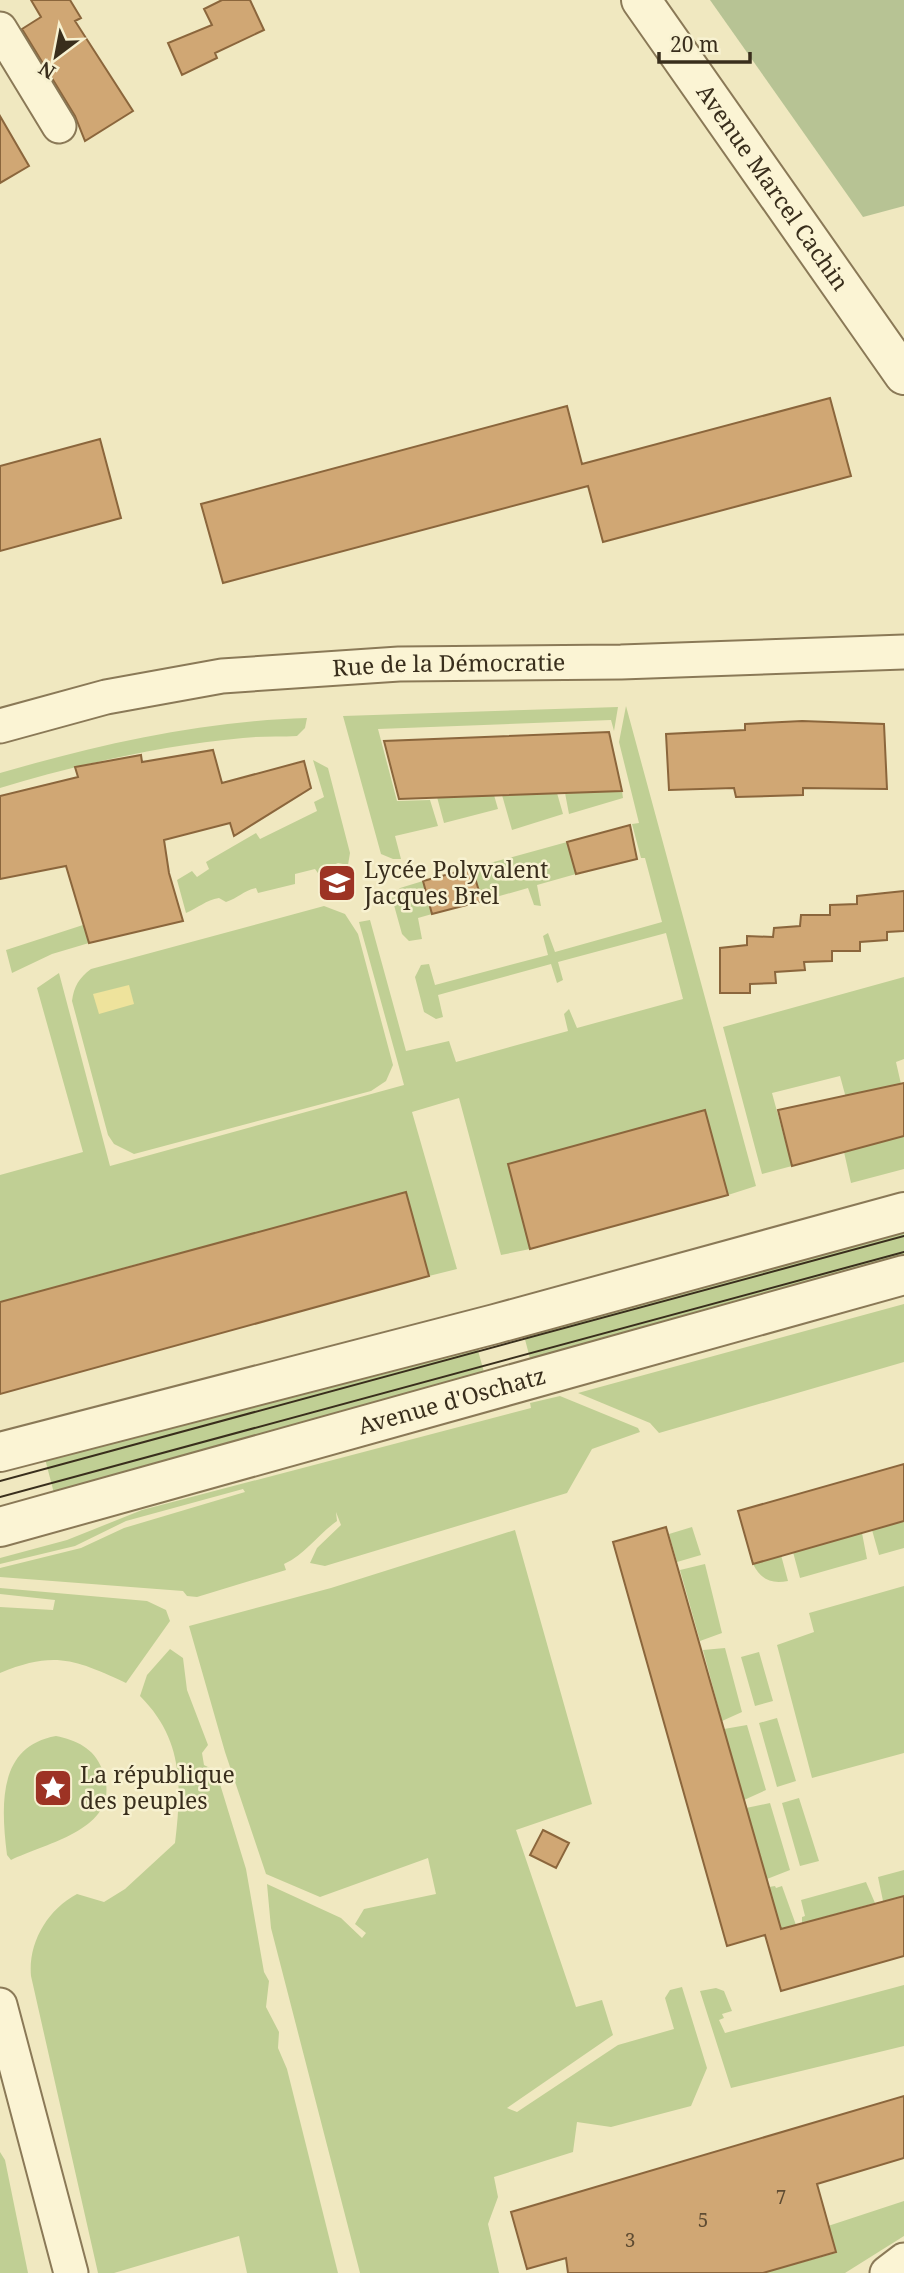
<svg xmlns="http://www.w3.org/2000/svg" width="904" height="2273" font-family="'Noto Serif',serif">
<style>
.green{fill:#c0cf94}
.sand{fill:#eee39c}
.cemetery{fill:#b7c394}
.building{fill:#d0a774;stroke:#8b663c;stroke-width:2}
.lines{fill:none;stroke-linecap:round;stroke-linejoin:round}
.minor-casing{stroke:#8a7957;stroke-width:37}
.tertiary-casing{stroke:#8a7957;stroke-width:42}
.minor{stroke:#fbf4d4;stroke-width:33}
.tertiary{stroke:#fbf4d4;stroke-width:38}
.tram{stroke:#392e1c;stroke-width:2}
.labels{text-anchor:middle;stroke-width:5;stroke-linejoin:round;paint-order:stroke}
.number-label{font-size:19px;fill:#5f4c32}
.street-label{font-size:23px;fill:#392e1c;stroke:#f7f1d0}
.poi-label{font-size:23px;fill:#392e1c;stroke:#f7f1d0;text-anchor:start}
</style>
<rect width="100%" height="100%" fill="#f0e8c0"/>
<path class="green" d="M 626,706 L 756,1186 L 728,1195 L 704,1110 L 508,1164 L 530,1249 L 501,1255 L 459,1098 L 412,1112 L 457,1269 L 429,1276 L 405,1192 L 339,1210 L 346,1244 L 284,1261 L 273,1228 L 207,1246 L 228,1331 L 166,1348 L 141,1263 L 0,1302 L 0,1175 L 83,1152 L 37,988 L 59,973 L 110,1166 L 404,1085 L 359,922 L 370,920 L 406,1051 L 449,1041 L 456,1062 L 568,1031 L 564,1014 L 569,1009 L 577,1028 L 683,999 L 666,933 L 558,962 L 563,980 L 557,983 L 551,964 L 438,995 L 443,1017 L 436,1019 L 424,1012 L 415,977 L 421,965 L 429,964 L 435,985 L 548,955 L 543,936 L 548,933 L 555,952 L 662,922 L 645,858 L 641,858 L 632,824 L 639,823 L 619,742 Z
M 618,707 L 614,731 L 611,720 L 378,729 L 397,801 L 430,800 L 438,826 L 395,836 L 401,859 L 393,859 L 381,854 L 343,716 Z
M 307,718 L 305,728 L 297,736 C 279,737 260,736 243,738 C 163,745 76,765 0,788 L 0,773 C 100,744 202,721 307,718 Z
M 313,760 L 328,768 L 350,853 L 348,865 L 338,863 L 326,868 L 326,876 L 320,876 L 315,869 L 295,874 L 295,884 L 258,893 L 256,888 C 242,891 239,898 226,902 L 219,898 C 206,900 198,908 186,913 L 177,880 L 192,871 L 197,877 L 209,869 L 206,862 L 256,833 L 260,839 L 317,811 L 314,802 L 324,797 Z
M 622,791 L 623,798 L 569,814 L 565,793 Z
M 557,793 L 563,814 L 512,830 L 502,795 Z
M 494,795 L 498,809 L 444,823 L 437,797 Z
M 567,842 L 576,874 L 537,885 L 541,906 L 534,905 L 528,888 L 482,901 L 472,868 Z
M 423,881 L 432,914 L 418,918 L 422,939 L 409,941 L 402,934 L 392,898 L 400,888 Z
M 324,906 L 345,914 L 358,934 L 393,1065 L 386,1081 L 371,1091 L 134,1154 L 114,1144 L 108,1135 L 72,1001 C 74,986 79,978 91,969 Z
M 83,925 L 89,943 L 52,954 L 12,973 L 6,950 Z
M 904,977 L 904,1059 L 896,1062 L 901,1084 L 846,1098 L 840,1076 L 772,1093 L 792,1166 L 762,1174 L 723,1027 Z
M 904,1136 L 904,1169 L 851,1183 L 844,1152 Z
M 904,1224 L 904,1265 L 532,1366 L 522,1328 Z
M 904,1304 L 904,1362 L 659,1433 L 650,1423 L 578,1393 Z
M 475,1340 L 486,1379 L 56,1501 L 43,1451 Z
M 560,1396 L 638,1428 L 640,1432 L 592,1449 L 567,1493 L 325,1566 L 310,1563 L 317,1548 L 341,1525 L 336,1512 L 337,1521 C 317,1535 306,1554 284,1564 L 286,1570 L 197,1597 L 187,1596 L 183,1591 L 0,1577 L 0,1568 L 81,1548 L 124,1528 L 245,1492 L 243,1489 L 126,1521 L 75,1546 L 0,1564 L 0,1558 L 67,1540 L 142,1510 L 531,1408 L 530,1403 Z
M 904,1521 L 904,1548 L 879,1555 L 872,1530 Z
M 692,1527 L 701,1555 L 677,1562 L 669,1534 Z
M 515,1530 L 592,1804 L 516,1830 L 576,2007 L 602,2000 L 613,2035 L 507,2108 L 517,2112 L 618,2045 L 674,2029 L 665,1998 L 670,1990 L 682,1987 L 707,2068 L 691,2106 L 611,2127 L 577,2122 L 573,2152 L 494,2177 L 498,2197 L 488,2224 L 499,2273 L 360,2273 L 271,1928 L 267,1884 L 341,1918 L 362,1938 L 366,1933 L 355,1924 L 364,1909 L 436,1894 L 428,1858 L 320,1897 L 266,1874 L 225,1752 L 189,1626 L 331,1588 Z
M 862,1533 L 867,1559 L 800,1578 L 793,1552 Z
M 781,1555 L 788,1581 C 771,1584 761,1580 753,1564 Z
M 705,1564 L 722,1633 L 700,1641 L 680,1570 Z
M 904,1586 L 904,1753 L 812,1778 L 777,1645 L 814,1632 L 809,1613 Z
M 0,1588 L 147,1601 L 166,1610 L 170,1621 L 126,1683 C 74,1659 54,1651 0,1673 L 0,1607 L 53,1610 L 55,1600 L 0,1594 Z
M 725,1648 L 742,1712 L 722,1721 L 703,1650 Z
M 170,1649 L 183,1658 L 187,1690 L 208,1745 L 202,1753 L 204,1765 L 216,1771 L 246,1869 L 264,1972 L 269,1981 L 266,2007 L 279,2032 L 278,2048 L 287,2069 L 338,2273 L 247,2273 L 239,2236 L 114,2273 L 98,2273 L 31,1976 C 28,1943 47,1910 77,1894 L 104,1902 L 125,1889 L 175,1843 C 182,1785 183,1739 140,1696 L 147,1675 Z
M 759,1652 L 773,1701 L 755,1706 L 741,1657 Z
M 777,1718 L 796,1781 L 777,1787 L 759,1723 Z
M 747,1725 L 766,1790 L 744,1800 L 724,1729 Z
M 56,1736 C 76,1740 94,1748 102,1769 C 126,1828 48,1842 11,1860 L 7,1855 C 0,1800 0,1746 56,1736 Z
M 799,1798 L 819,1861 L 800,1866 L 782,1803 Z
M 770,1803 L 790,1870 L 767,1879 L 746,1808 Z
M 904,1870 L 904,1896 L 883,1901 L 878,1877 Z
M 866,1882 L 875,1903 L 802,1923 L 802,1917 L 805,1916 L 801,1900 Z
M 775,1886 L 776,1888 L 782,1886 L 796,1925 L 781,1930 L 769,1887 Z
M 904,1985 L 904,2046 L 731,2088 L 700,1991 L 716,1988 L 724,1991 L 732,2011 L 722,2014 L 724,2018 L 719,2020 L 725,2033 Z
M 0,2152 L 5,2160 L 28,2273 L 0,2273 Z
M 904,2201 L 904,2236 L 845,2273 L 763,2273 L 836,2253 L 828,2226 Z"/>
<path class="sand" d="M 129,985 L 134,1004 L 99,1014 L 93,994 Z"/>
<path class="cemetery" d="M 710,0 L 904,0 L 904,206 L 863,217 Z"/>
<path class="building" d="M 31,0 L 70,0 L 81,18 L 75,21 L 133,111 L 85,141 L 75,116 L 22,29 L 41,17 Z
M 222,0 L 250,0 L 264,30 L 215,53 L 217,58 L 182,75 L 168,43 L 212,25 L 204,9 Z
M 0,116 L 29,166 L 0,183 Z
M 830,398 L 851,476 L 603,542 L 588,486 L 223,583 L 201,504 L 567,406 L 582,464 Z
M 100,439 L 121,518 L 0,551 L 0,466 Z
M 802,721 L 884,724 L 887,789 L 803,788 L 803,795 L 736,797 L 734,788 L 669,790 L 666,734 L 745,730 L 745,724 Z
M 609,732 L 622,791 L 399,799 L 384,741 Z
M 213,750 L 222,783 L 304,761 L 311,788 L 234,836 L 230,823 L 164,840 L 169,873 L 183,921 L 89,943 L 66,866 L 0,879 L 0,796 L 78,777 L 75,767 L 141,755 L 142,762 Z
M 630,825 L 637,859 L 576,874 L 567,842 Z
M 472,868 L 482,901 L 432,914 L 423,881 Z
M 904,891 L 904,931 L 887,932 L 887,940 L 860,942 L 860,951 L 832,951 L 832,961 L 804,962 L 805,970 L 775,972 L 776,983 L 750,984 L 750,993 L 720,993 L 720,948 L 747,945 L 747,936 L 773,937 L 774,928 L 800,926 L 801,915 L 830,915 L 830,905 L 857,904 L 857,896 Z
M 904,1083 L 904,1136 L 792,1166 L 778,1110 Z
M 705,1110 L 728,1195 L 530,1249 L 508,1164 Z
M 406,1192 L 429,1276 L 0,1394 L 0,1302 Z
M 904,1464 L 904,1521 L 753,1564 L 738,1511 Z
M 666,1527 L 781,1929 L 904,1896 L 904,1956 L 781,1991 L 765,1935 L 727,1946 L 613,1542 Z
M 543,1830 L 569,1843 L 556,1868 L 530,1855 Z
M 904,2096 L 904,2158 L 817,2184 L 836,2252 L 763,2273 L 568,2273 L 566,2258 L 527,2269 L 511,2212 Z"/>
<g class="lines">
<g class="minor-casing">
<g id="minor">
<path d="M 0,29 L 59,126"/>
<path id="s1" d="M 0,726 L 106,697 L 222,676 L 399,664 L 621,662 L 904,652"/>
<path d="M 0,2005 L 71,2273"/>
<path d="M 887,2273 L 904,2260"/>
</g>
</g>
<g class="tertiary-casing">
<g id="tertiary">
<path id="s2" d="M 641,0 L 904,375"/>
<path d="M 0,1452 L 495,1324 L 904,1212"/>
<path id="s3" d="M 0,1527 L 904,1275"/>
</g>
</g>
<use href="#minor" class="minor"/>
<use href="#tertiary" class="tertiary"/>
<path class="tram" d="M 0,1481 L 904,1236
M 0,1497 L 904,1252"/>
</g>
<defs>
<g id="school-square" transform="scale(2.0125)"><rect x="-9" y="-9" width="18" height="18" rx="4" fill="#9d3324" stroke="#f7f1d0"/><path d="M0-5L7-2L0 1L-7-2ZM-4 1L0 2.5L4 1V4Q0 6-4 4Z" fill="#fff"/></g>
<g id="sight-square" transform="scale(2.0125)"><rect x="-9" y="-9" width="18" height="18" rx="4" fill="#9d3324" stroke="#f7f1d0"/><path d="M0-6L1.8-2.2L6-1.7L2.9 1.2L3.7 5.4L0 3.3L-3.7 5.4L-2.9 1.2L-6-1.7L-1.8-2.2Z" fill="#fff"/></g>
</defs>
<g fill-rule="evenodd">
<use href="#school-square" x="337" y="883"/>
<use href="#sight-square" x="53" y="1788"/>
</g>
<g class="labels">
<g class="number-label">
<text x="781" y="2204">7</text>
<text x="703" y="2227">5</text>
<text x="630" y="2247">3</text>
</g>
<g class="street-label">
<text dy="8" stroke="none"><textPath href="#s2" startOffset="229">Avenue Marcel Cachin</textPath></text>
<text dy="8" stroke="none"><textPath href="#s1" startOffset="455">Rue de la Démocratie</textPath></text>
<text dy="8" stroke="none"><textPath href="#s3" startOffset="469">Avenue d'Oschatz</textPath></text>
</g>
<g class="poi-label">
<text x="364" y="878">Lycée Polyvalent<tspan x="364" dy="26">Jacques Brel</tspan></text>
<text x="80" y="1783">La république<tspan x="80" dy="26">des peuples</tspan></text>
</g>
</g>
<g transform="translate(56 56) rotate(212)" stroke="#f7f1d0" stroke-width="5" paint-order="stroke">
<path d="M0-5L12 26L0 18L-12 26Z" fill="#392e1c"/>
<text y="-10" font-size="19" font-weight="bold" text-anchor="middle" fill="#392e1c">N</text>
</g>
<path d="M659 52v10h91v-10" fill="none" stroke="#392e1c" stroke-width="3.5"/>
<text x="670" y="52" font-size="21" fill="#392e1c" stroke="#f7f1d0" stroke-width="5" paint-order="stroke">20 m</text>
</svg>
